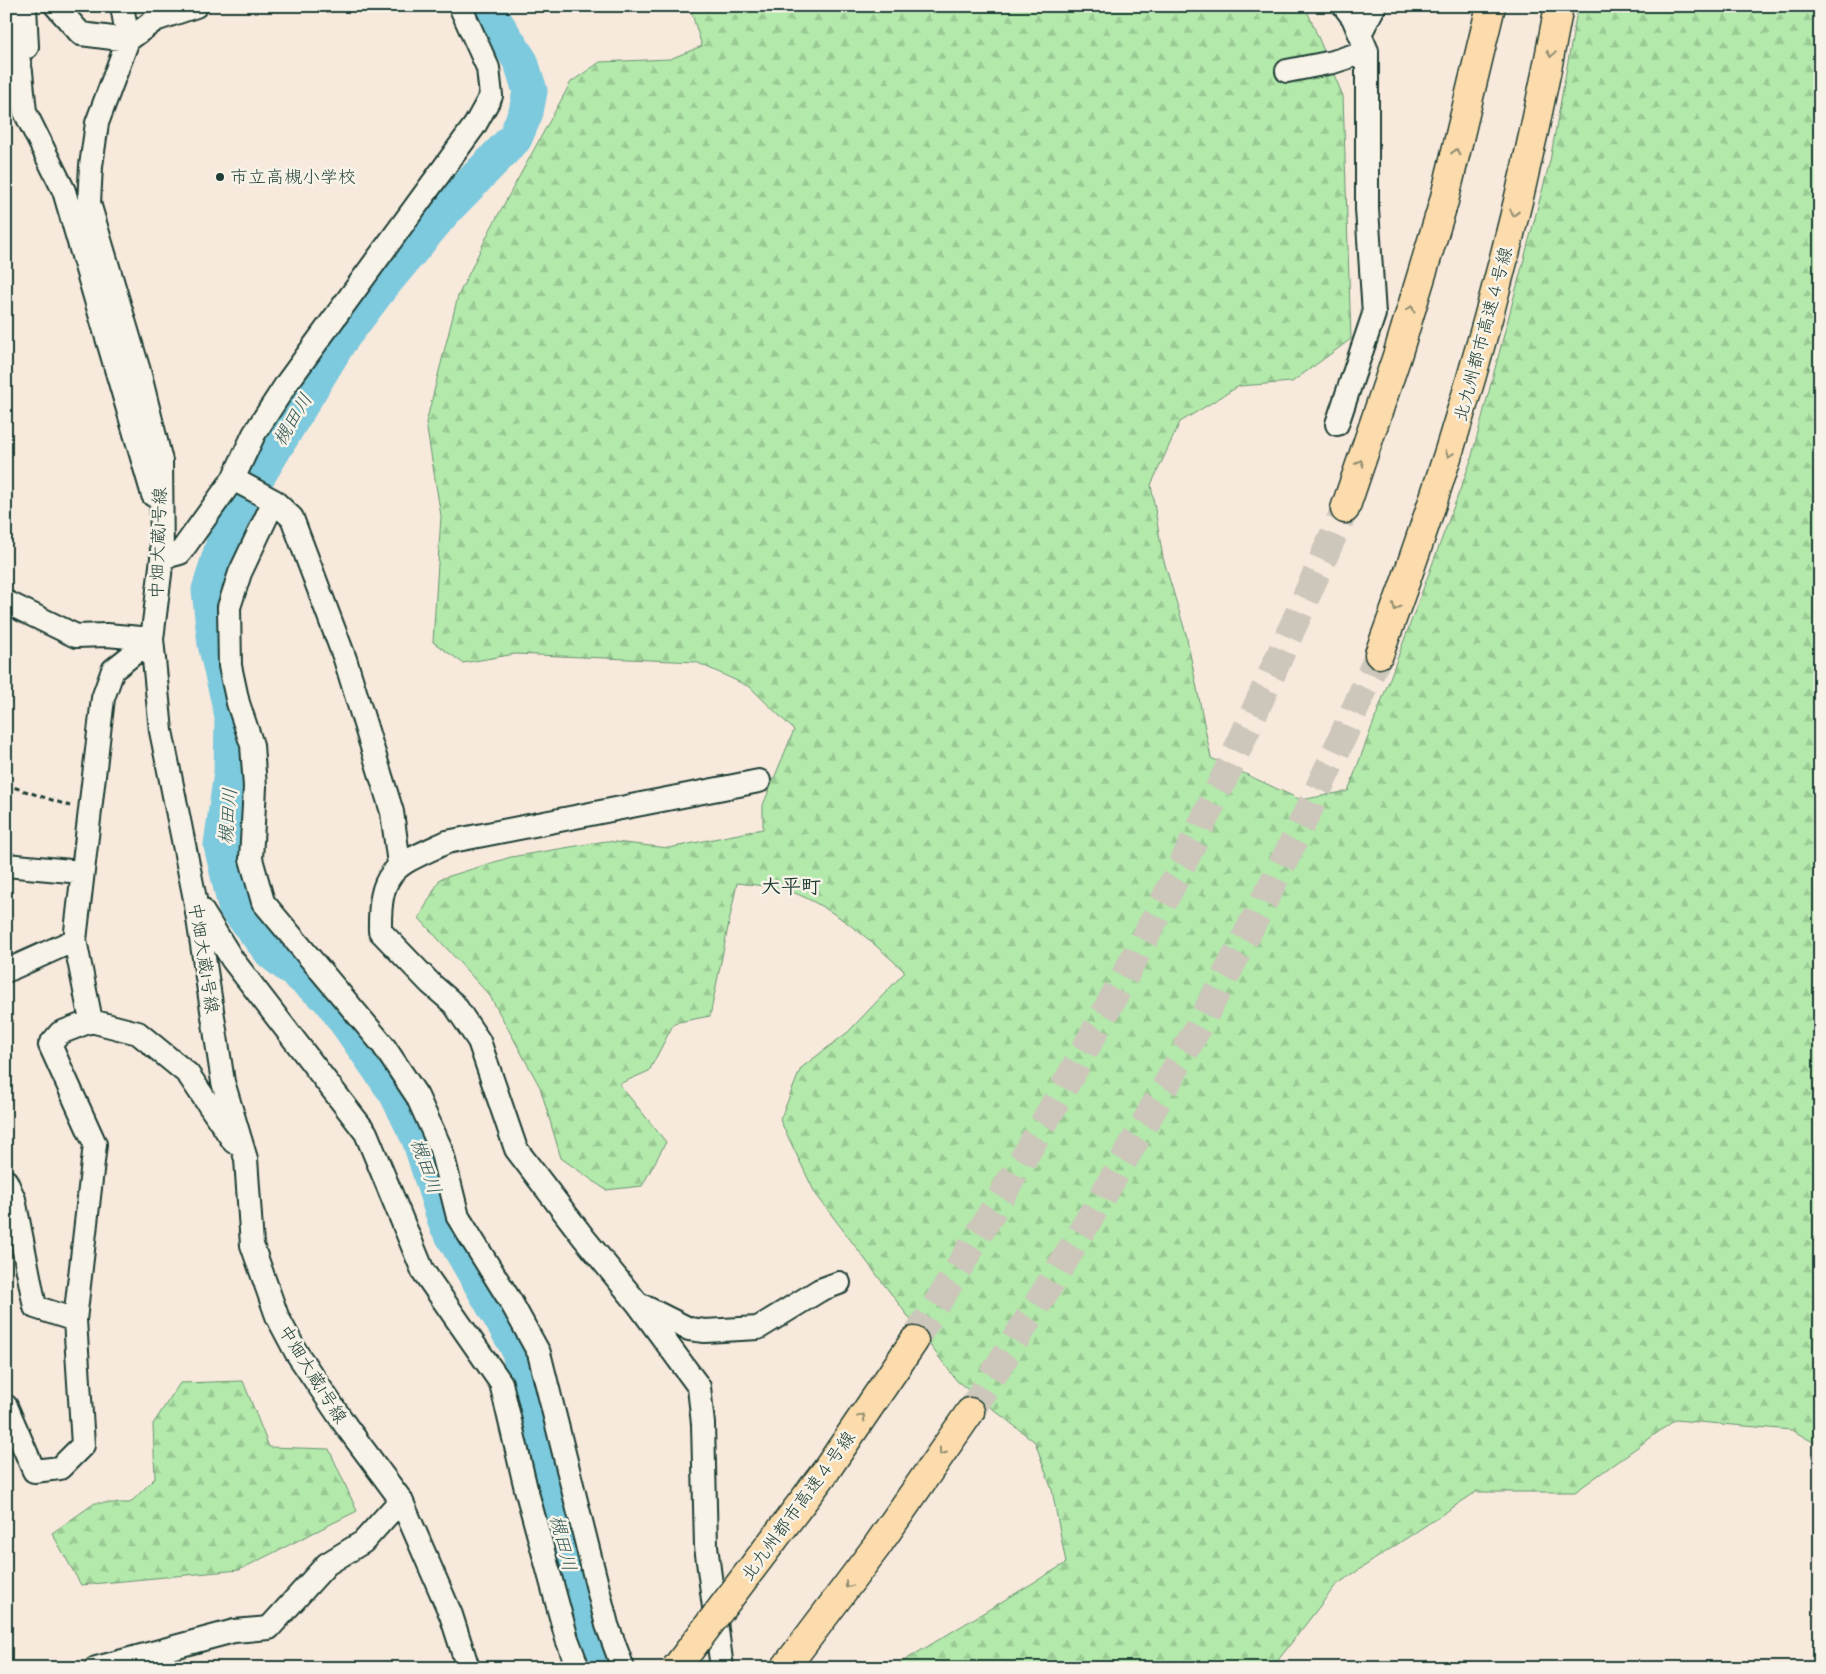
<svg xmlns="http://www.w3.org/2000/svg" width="1826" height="1674" font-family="Dekko,'Klee One',sans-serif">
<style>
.forest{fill:url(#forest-firs);stroke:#699370}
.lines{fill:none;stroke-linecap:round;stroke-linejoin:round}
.river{stroke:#7dc9dd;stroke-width:35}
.motorway-tunnel{stroke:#ccc7ba;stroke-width:28;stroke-dasharray:28 14;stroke-linecap:butt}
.minor-casing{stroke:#1f3d34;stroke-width:26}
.motorway-casing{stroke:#1f3d34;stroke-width:31}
.path{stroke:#1f3d34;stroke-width:3;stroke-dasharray:5 4;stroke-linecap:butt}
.minor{stroke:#f7f3e8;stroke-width:22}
.motorway{stroke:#fcdcac;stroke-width:28}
.motorway-bridge-casing{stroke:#1f3d34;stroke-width:31;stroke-linecap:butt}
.motorway-bridge{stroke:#fcdcac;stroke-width:28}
.oneway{stroke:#8e8c70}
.poi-dot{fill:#1f3d34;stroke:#f7f3e8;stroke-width:2}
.labels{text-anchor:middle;stroke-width:5;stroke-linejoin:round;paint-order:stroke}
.poi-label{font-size:18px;fill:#1f3d34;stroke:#f7f3e8;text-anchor:start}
.street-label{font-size:18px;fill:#1f3d34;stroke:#f7f3e8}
.water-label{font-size:19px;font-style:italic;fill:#325956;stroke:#f7f3e8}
.quarter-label{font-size:20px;font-weight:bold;fill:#1f3d34;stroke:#f7f3e8}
</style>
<defs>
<pattern id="forest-firs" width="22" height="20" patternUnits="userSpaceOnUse" patternTransform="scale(1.25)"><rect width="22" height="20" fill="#b3e9ab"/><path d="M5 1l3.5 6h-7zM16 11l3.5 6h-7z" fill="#9ac994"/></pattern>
</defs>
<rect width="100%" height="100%" fill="#f7e9dc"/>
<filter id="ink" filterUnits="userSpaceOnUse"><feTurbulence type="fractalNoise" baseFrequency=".02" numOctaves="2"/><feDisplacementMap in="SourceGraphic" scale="10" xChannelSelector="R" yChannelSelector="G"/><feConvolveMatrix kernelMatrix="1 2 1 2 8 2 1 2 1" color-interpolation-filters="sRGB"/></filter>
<g filter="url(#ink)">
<path class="forest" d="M 681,6 L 1305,6 L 1343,96 L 1351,339 L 1292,382 L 1239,386 L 1180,422 L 1151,485 L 1163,558 L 1186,634 L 1211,758 L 1301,800 L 1348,791 L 1470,463 L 1550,161 L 1578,6 L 1820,6 L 1820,1446 L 1792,1430 L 1675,1420 L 1575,1492 L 1476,1492 L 1336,1585 L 1272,1668 L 892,1668 L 1066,1563 L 1052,1490 L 1035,1442 L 957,1381 L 815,1193 L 780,1120 L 801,1068 L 848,1032 L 905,972 C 871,940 834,908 790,891 C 774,886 753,885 737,883 L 710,1016 L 674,1023 L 649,1071 L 619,1084 L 666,1142 L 642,1186 L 606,1190 L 561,1158 L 540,1087 L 490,996 L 419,918 L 440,879 L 511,857 L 606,841 L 669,848 L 763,829 L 763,805 L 794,730 L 750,687 L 696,662 L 515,654 L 463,663 L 433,642 L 441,516 L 426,423 L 458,296 L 491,228 L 571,82 L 600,62 L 670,59 L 702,46 L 692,14 Z
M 243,1381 L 269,1447 L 329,1449 L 357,1511 L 239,1570 L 81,1585 L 52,1533 L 95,1503 L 130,1503 L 155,1478 L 153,1424 L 180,1383 Z"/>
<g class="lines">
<path class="river" d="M 485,6 L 521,62 L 530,91 L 526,112 L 515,138 L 444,211 L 380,288 L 339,342 L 230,522 L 209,590 L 215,644 L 232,716 L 231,773 L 221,845 L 235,906 L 271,952 L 330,999 L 396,1093 L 419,1139 L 446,1224 L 518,1348 L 567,1560 L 602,1668"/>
<path class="motorway-tunnel" d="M 914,1341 C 1009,1187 1099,1031 1180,869 C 1239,751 1291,630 1345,509
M 970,1412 C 1007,1352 1046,1292 1082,1231 C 1193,1045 1294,853 1379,654"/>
<g class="minor-casing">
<path id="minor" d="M 8,6 L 21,72 L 25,112 L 64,191 L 153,495
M 25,6 L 27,47
M 56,6 L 81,34 L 128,40 L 155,20 L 196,6
M 122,6 L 128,40 L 97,123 L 91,166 L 89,203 L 139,371 L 161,461 L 162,558 L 152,639 L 161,731 L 195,899 L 223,1082 L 246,1159 L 252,1245 L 277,1316 L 296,1352 L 346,1426 L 401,1500 L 451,1615 L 468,1668
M 1360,34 L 1374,7
M 1287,71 L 1333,62 L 1367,51 L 1353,18 L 1344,6
M 1337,424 L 1374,314 L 1367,209 L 1367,51
M 233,479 L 274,501 L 292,518 L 345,659 L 392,812 L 399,864
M 274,501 L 240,573 L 229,607 L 230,666 L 238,703 L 252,745 L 255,787 L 251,859 L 263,902 L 383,1045 L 417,1096 L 441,1149 L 458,1217 L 511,1302 L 539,1353 L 607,1625 L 623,1668
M 162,558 L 180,553 L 233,479 L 254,434 L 287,383 L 475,125 L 491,96 L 488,68 L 460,6
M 6,602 L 76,636 L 107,635 L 152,639
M 6,865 L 81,872
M 201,909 L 232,959 L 366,1133 L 423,1271 L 501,1383 L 526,1489 L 567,1639 L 578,1668
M 6,971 L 75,940
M 91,1021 L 75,940 L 103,698 L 113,670 L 152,639
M 6,1181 L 14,1199 L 35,1307 L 75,1320
M 641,1305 L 689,1329 L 705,1331 L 758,1328 L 820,1290 L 839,1283
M 6,1406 L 34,1471 L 60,1468 L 83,1445 L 75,1320 L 95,1144 L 50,1045 L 60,1033 L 91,1021 L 138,1033 L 188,1074 L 234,1142
M 96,1668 L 234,1631 L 269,1628 L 327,1564 L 363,1542 L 401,1500
M 722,1668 L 706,1546 L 703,1424 L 699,1387 L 638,1304 L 584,1238 L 516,1149 L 479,1041 L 454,1004 L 431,984 L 380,931 C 379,868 395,866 447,842 L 759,781"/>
</g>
<g class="motorway-casing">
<path id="motorway" d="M 1345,509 L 1397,356 L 1444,201 L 1491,6
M 1379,654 C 1458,444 1519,227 1559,6
M 825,1472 L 914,1341
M 785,1668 L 877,1546 L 970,1412"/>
</g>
<path class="path" d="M 6,787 L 10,786 L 70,806"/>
<use href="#minor" class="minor"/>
<use href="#motorway" class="motorway"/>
<g class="motorway-bridge-casing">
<path id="motorway-bridge" d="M 676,1668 L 825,1472"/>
</g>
<use href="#motorway-bridge" class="motorway-bridge"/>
</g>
<defs><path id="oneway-chevron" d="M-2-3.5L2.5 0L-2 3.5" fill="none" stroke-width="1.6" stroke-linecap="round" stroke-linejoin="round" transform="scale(1.25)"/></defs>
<g class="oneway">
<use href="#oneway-chevron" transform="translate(1551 54) rotate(100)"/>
<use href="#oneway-chevron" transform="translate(1456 152) rotate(-76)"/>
<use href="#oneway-chevron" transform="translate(1514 213) rotate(104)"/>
<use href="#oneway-chevron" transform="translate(1411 309) rotate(-73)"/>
<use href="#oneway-chevron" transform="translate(1449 454) rotate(108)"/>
<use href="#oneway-chevron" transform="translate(1360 463) rotate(-71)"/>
<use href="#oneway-chevron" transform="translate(1396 607) rotate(111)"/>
<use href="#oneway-chevron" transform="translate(862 1417) rotate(-56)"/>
<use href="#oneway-chevron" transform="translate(942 1452) rotate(125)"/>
<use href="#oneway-chevron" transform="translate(848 1585) rotate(127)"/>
</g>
</g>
<circle class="poi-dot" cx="220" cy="177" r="5"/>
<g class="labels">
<g class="poi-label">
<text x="230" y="183">市立高槻小学校</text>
</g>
<g class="street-label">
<text transform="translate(1483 334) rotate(-75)" y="6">北九州都市高速４号線</text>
<text transform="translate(158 543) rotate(-88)" y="6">中畑大蔵1号線</text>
<text transform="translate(204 958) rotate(81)" y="6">中畑大蔵1号線</text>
<text transform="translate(313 1374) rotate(58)" y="6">中畑大蔵1号線</text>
<text transform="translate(798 1506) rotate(-54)" y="6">北九州都市高速４号線</text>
</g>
<g class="water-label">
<text transform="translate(292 419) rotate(-59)" y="7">槻田川</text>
<text transform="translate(227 816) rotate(-85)" y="7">槻田川</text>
<text transform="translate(427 1166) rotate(71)" y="7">槻田川</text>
<text transform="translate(564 1543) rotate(76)" y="7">槻田川</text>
</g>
<g class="quarter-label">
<text x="791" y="893">大平町</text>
</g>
</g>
<rect width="1826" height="1674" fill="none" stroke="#f7f3e8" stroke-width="25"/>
<rect x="12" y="12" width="1801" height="1649" fill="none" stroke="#1f3d34" stroke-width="2" filter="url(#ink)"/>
</svg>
